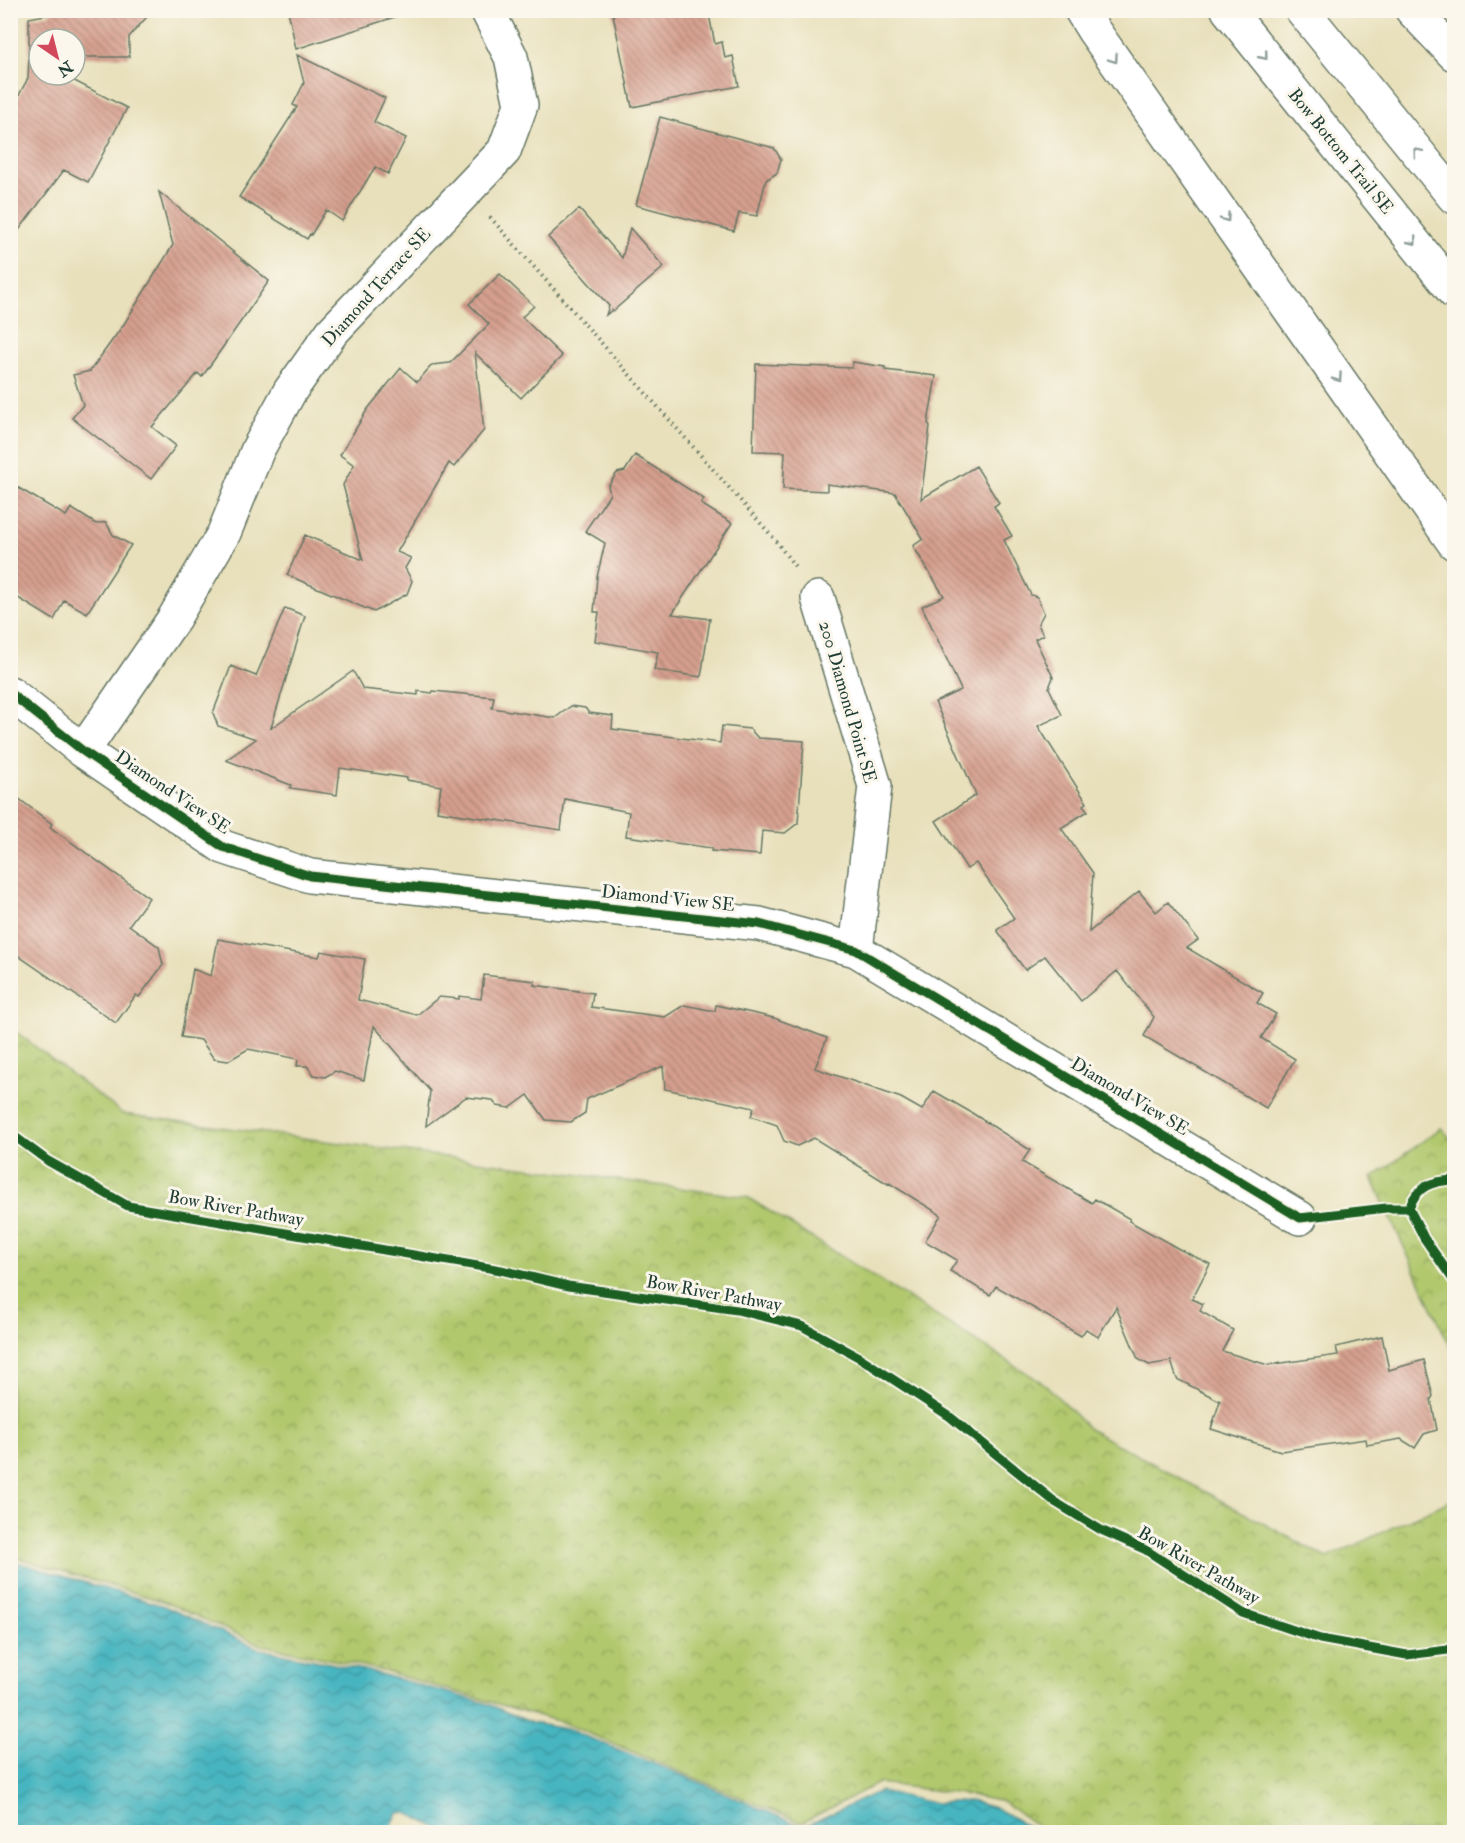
<svg xmlns="http://www.w3.org/2000/svg" width="1465" height="1843" font-family="'IM FELL Double Pica',serif">
<style>
.park{fill:url(#park-crowns);stroke:#688250;stroke-width:1.5}
.water{fill:url(#water-waves);stroke:#33797a;stroke-width:1.5}
.building{fill:url(#building-back-hatch)}
.lines{fill:none;stroke-linecap:round;stroke-linejoin:round}
.street-casing{stroke:#657663;stroke-width:36}
.highway-casing{stroke:#657663;stroke-width:36}
.path{stroke:#657663;stroke-width:4;stroke-dasharray:1.5 4.5;stroke-linecap:butt}
.street{stroke:#fff;stroke-width:33}
.highway{stroke:#fff;stroke-width:33}
.cycleway-casing{stroke:#fbf7ec;stroke-width:13}
.cycleway{stroke:#1b5e20;stroke-width:9}
.oneway{stroke:#8f9e9a}
.labels{text-anchor:middle;stroke-width:6;stroke-linejoin:round;paint-order:stroke}
.street-label{font-size:18px;fill:#1f3d34;stroke:#fbf7ec}
</style>
<defs>
<pattern id="park-crowns" width="20" height="18" patternUnits="userSpaceOnUse" patternTransform="scale(1.5)"><rect width="20" height="18" fill="#b1c86d"/><path d="M2 6a3 3 0 1 1 6 0M12 15a3 3 0 1 1 6 0" fill="none" stroke="#8fa45a"/></pattern>
<pattern id="water-waves" width="16" height="10" patternUnits="userSpaceOnUse" patternTransform="scale(1.5)"><rect width="16" height="10" fill="#47b5c0"/><path d="M0 5q4-4 8 0t8 0" fill="none" stroke="#3b949d"/></pattern>
<pattern id="building-back-hatch" width="6" height="6" patternUnits="userSpaceOnUse" patternTransform="scale(1.5)"><rect width="6" height="6" fill="#d69f8e"/><path d="M-1 5l2 2M0 0l6 6M5-1l2 2" fill="none" stroke="#ad8375"/></pattern>
</defs>
<rect width="100%" height="100%" fill="#fbf7ec"/>
<filter id="ink" filterUnits="userSpaceOnUse"><feTurbulence type="fractalNoise" baseFrequency=".0167" numOctaves="2"/><feDisplacementMap in="SourceGraphic" scale="12" xChannelSelector="R" yChannelSelector="G"/><feConvolveMatrix kernelMatrix="1 2 1 2 8 2 1 2 1" color-interpolation-filters="sRGB"/></filter>
<filter id="wash" filterUnits="userSpaceOnUse"><feTurbulence type="fractalNoise" baseFrequency=".008" numOctaves="4" result="noise"/><feDisplacementMap in="SourceGraphic" scale="24" xChannelSelector="R" yChannelSelector="G"/><feGaussianBlur stdDeviation="1.35" result="paint"/><feColorMatrix in="noise" values="0 0 0 0 0 0 0 0 0 0 0 0 0 0 0 0 0 1.4 0 .05"/><feComposite in="paint" operator="in"/></filter>
<g filter="url(#wash)">
<rect width="100%" height="100%" fill="#e8e0bb"/>
<path class="park" d="M 11,1028 L 123,1114 L 747,1197 L 1046,1385 L 1089,1429 L 1327,1558 L 1454,1499 L 1454,1832 L 1046,1832 L 1003,1802 L 969,1795 L 878,1783 L 802,1823 L 564,1723 L 373,1668 L 261,1645 L 165,1602 L 11,1556 Z
M 1441,1128 L 1454,1142 L 1454,1355 L 1372,1178 Z"/>
<path class="water" d="M 13,1561 L 164,1606 L 260,1649 L 373,1672 L 488,1704 L 532,1723 L 567,1729 L 687,1777 L 803,1827 L 880,1791 L 933,1803 L 970,1801 L 998,1809 L 1038,1832 L 445,1832 L 407,1813 L 398,1813 L 388,1832 L 11,1832 L 10,1562 Z"/>
<g id="blocks">
<path class="building" d="M 51,10 L 153,10 L 129,37 L 129,57 L 75,57 L 75,39 L 39,39 L 39,56 L 29,56 L 29,18 L 50,14 Z
M 288,10 L 394,10 L 395,17 L 296,49 Z
M 612,10 L 708,10 L 715,44 L 722,42 L 725,58 L 733,56 L 739,86 L 632,107 Z
M 297,55 L 385,98 L 374,122 L 406,138 L 388,174 L 375,167 L 342,221 L 326,210 L 311,235 L 310,234 L 307,239 L 239,197 L 297,107 L 293,105 L 304,83 Z
M 29,57 L 39,62 L 39,75 L 63,75 L 127,108 L 88,182 L 64,170 L 10,242 L 10,112 L 28,78 Z
M 660,117 L 774,148 L 781,159 L 777,173 L 766,180 L 757,216 L 739,213 L 734,231 L 636,205 Z
M 159,192 L 269,281 L 202,377 L 198,373 L 152,427 L 176,446 L 151,479 L 72,418 L 83,405 L 73,375 L 90,371 L 124,324 L 173,245 Z
M 579,209 L 622,258 L 630,228 L 664,267 L 613,311 L 612,310 L 606,315 L 609,306 L 548,237 Z
M 500,274 L 534,306 L 522,317 L 562,356 L 521,398 L 475,353 L 484,430 L 454,467 L 449,463 L 397,552 L 411,558 L 405,568 L 412,581 L 407,594 L 374,612 L 287,575 L 305,535 L 363,560 L 343,485 L 354,465 L 340,455 L 367,410 L 401,368 L 417,382 L 432,365 L 450,363 L 489,324 L 469,304 Z
M 853,362 L 885,367 L 885,370 L 936,376 L 928,423 L 930,426 L 921,499 L 976,466 L 999,503 L 994,506 L 1012,536 L 1004,540 L 1031,595 L 1037,597 L 1044,613 L 1038,624 L 1043,635 L 1035,639 L 1053,677 L 1049,688 L 1062,715 L 1038,726 L 1087,803 L 1083,805 L 1088,811 L 1061,828 L 1093,873 L 1089,932 L 1139,891 L 1156,912 L 1168,902 L 1198,940 L 1187,948 L 1263,993 L 1257,1003 L 1276,1014 L 1261,1038 L 1295,1059 L 1266,1108 L 1144,1036 L 1154,1017 L 1117,971 L 1081,1001 L 1045,956 L 1025,970 L 997,930 L 1014,918 L 976,863 L 967,869 L 936,821 L 976,795 L 935,702 L 961,690 L 922,606 L 944,596 L 913,546 L 923,539 L 895,493 L 827,484 L 827,491 L 783,489 L 785,452 L 753,451 L 756,364 L 852,368 Z
M 635,455 L 704,499 L 701,504 L 732,523 L 672,614 L 710,619 L 701,677 L 654,670 L 658,652 L 595,641 L 599,612 L 594,612 L 597,577 L 605,543 L 585,531 L 610,494 L 608,486 L 617,473 L 625,471 Z
M 10,483 L 66,516 L 71,508 L 96,524 L 106,522 L 113,535 L 131,545 L 87,613 L 64,600 L 54,620 L 10,593 Z
M 285,608 L 305,616 L 271,728 L 353,671 L 363,689 L 418,695 L 418,691 L 432,693 L 433,691 L 494,697 L 492,708 L 555,718 L 571,706 L 585,708 L 589,713 L 613,716 L 612,729 L 720,743 L 722,726 L 750,729 L 758,738 L 804,741 L 798,823 L 785,833 L 762,831 L 760,855 L 711,851 L 712,848 L 626,836 L 629,812 L 565,799 L 561,830 L 437,811 L 441,786 L 407,780 L 407,778 L 340,768 L 337,795 L 290,788 L 291,785 L 226,760 L 256,739 L 218,726 L 213,713 L 231,666 L 256,676 Z
M 10,792 L 52,824 L 50,827 L 149,898 L 129,925 L 159,947 L 163,965 L 139,997 L 136,995 L 116,1023 L 10,950 Z
M 218,939 L 319,957 L 321,951 L 365,959 L 358,1000 L 417,1015 L 439,997 L 459,999 L 459,996 L 481,999 L 484,975 L 535,981 L 534,985 L 593,993 L 591,1007 L 665,1017 L 684,1005 L 715,1011 L 716,1005 L 774,1018 L 827,1038 L 815,1068 L 901,1098 L 922,1110 L 934,1091 L 972,1113 L 1030,1150 L 1022,1162 L 1092,1203 L 1095,1199 L 1130,1219 L 1129,1221 L 1179,1249 L 1210,1264 L 1192,1299 L 1203,1304 L 1200,1311 L 1233,1330 L 1222,1351 L 1268,1365 L 1338,1355 L 1336,1347 L 1382,1336 L 1389,1370 L 1424,1360 L 1433,1396 L 1431,1399 L 1437,1430 L 1424,1434 L 1415,1448 L 1401,1439 L 1367,1445 L 1366,1439 L 1281,1451 L 1211,1429 L 1220,1401 L 1177,1379 L 1171,1361 L 1149,1365 L 1138,1359 L 1116,1307 L 1098,1337 L 1086,1329 L 1081,1336 L 996,1286 L 990,1295 L 950,1271 L 957,1260 L 925,1241 L 941,1215 L 889,1183 L 888,1184 L 814,1138 L 797,1146 L 784,1141 L 777,1125 L 751,1116 L 754,1108 L 665,1089 L 663,1066 L 587,1099 L 585,1113 L 571,1122 L 546,1120 L 528,1095 L 510,1108 L 497,1106 L 492,1100 L 466,1097 L 426,1126 L 430,1091 L 374,1026 L 364,1080 L 335,1071 L 325,1077 L 314,1075 L 307,1066 L 297,1066 L 298,1059 L 248,1049 L 228,1061 L 214,1059 L 201,1040 L 181,1037 L 193,969 L 211,976 Z"/>
</g>
</g>
<g filter="url(#ink)">
<use href="#blocks" fill-opacity="0" stroke="#657663" stroke-width="1.5"/>
<g class="lines">
<g class="street-casing">
<path id="street" d="M 818,598 L 875,786 L 856,950
M 10,693 L 83,751 L 223,847 L 310,876 L 759,924 L 856,950 L 1300,1218
M 83,751 L 173,620 L 224,533 L 258,449 L 290,391 L 332,332 L 504,151 L 521,105 L 511,57 L 487,10"/>
</g>
<g class="highway-casing">
<path id="highway" d="M 1081,10 L 1094,31 L 1454,543
M 1228,10 L 1454,292
M 1302,10 L 1454,197
M 1412,10 L 1454,54"/>
</g>
<path class="path" d="M 490,217 L 771,535 L 797,569"/>
<use href="#street" class="street"/>
<use href="#highway" class="highway"/>
<g class="cycleway-casing">
<path id="cycleway" d="M 10,693 L 83,751 L 223,847 L 310,876 L 759,924 L 856,950 L 1300,1218 L 1386,1208 L 1409,1208
M 10,1133 L 48,1161 L 128,1206 L 501,1270 L 568,1286 L 737,1310 L 802,1326 L 862,1359 L 949,1416 L 1055,1502 L 1101,1530 L 1146,1550 L 1243,1613 L 1320,1639 L 1407,1655 L 1448,1650 L 1454,1646
M 1454,1180 C 1432,1181 1417,1186 1409,1208 L 1424,1238 L 1454,1281"/>
</g>
<use href="#cycleway" class="cycleway"/>
</g>
<defs><path id="oneway-chevron" d="M-2-3.5L2.5 0L-2 3.5" fill="none" stroke-width="1.6" stroke-linecap="round" stroke-linejoin="round" transform="scale(1.5)"/></defs>
<g class="oneway">
<use href="#oneway-chevron" transform="translate(1264 56) rotate(51)"/>
<use href="#oneway-chevron" transform="translate(1114 59) rotate(55)"/>
<use href="#oneway-chevron" transform="translate(1417 152) rotate(-130)"/>
<use href="#oneway-chevron" transform="translate(1226 218) rotate(55)"/>
<use href="#oneway-chevron" transform="translate(1413 241) rotate(51)"/>
<use href="#oneway-chevron" transform="translate(1338 378) rotate(55)"/>
</g>
</g>
<g class="labels">
<g class="street-label">
<text transform="translate(1341 151) rotate(51)" y="6">Bow Bottom Trail SE</text>
<text transform="translate(376 287) rotate(-48)" y="6">Diamond Terrace SE</text>
<text transform="translate(848 702) rotate(74)" y="6">200 Diamond Point SE</text>
<text transform="translate(173 792) rotate(34)" y="6">Diamond View SE</text>
<text transform="translate(668 898) rotate(6)" y="6">Diamond View SE</text>
<text transform="translate(1130 1096) rotate(31)" y="6">Diamond View SE</text>
<text transform="translate(236 1208) rotate(10)" y="6">Bow River Pathway</text>
<text transform="translate(714 1293) rotate(10)" y="6">Bow River Pathway</text>
<text transform="translate(1199 1565) rotate(30)" y="6">Bow River Pathway</text>
</g>
</g>
<rect width="1465" height="1843" fill="none" stroke="#fbf7ec" stroke-width="36"/>
<g transform="translate(57 57) rotate(145)"><circle r="28" fill="#fbf7ec" stroke="#a3ada2" stroke-width="1.5"/>
<path d="M0-4.5L10 22L0 15L-10 22Z" fill="#d1495b"/>
<text y="-9" font-size="16" font-weight="bold" text-anchor="middle" fill="#1f3d34">N</text>
</g>
</svg>
